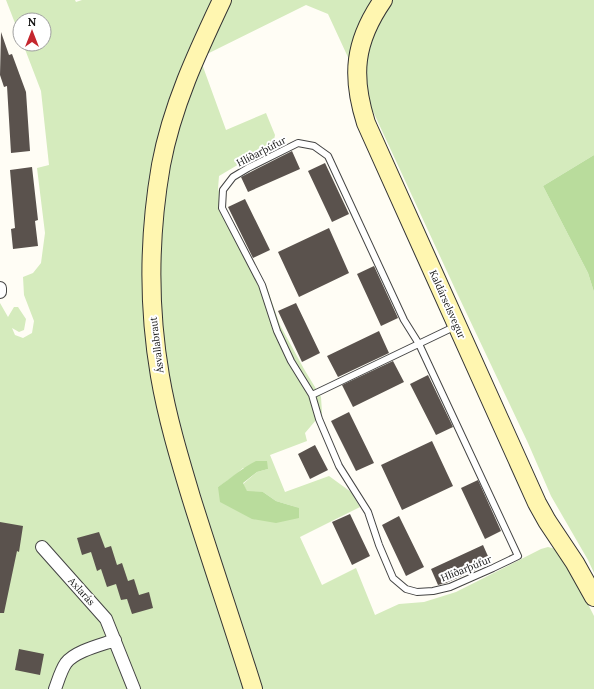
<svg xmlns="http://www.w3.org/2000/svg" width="594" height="689" font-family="Lora,serif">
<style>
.green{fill:#d5ebbd;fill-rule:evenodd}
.forest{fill:#b9dc9c}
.building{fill:#5a524d}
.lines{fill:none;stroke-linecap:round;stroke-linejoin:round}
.lane-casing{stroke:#444;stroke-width:8}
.street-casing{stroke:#444;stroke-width:14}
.secondary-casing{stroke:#333;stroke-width:20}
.lane{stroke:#fff;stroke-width:6}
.street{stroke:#fff;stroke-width:12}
.secondary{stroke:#fff6b0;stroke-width:18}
.labels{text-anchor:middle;stroke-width:4;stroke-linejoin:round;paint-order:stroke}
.street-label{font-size:10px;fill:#111;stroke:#fff}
</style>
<rect width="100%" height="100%" fill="#fffdf5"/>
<path class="green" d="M 6,0 L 75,0 L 76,2 L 82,0 L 594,0 L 594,155 L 543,186 L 588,273 L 594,292 L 594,573 L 588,560 L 551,496 L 528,443 L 457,293 L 328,14 L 306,5 L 203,56 L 202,64 L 226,130 L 266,113 L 275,135 L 273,144 L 219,176 L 218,189 L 227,214 L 242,247 L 266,285 L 280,325 L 304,369 L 321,397 L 322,413 L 305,433 L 307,441 L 270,455 L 285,492 L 329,476 L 351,492 L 360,507 L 300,537 L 322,585 L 356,568 L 375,615 L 399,604 L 424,602 L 456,592 L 541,549 L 548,547 L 556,549 L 567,563 L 594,616 L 594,689 L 0,689 L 0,303 L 8,317 L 14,307 L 18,307 L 26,319 L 24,330 L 19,332 L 12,328 L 15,335 L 23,338 L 32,333 L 34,321 L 24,295 L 23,277 L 33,273 L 41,263 L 45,233 L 37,168 L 49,165 L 41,91 L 23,44 L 44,44 L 44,20 L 20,20 L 20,36 ZM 243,468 L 268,469 L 257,472 L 243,484 L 247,492 L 263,492 L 276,501 L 299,508 L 218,487 L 234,476 Z"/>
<path class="forest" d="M 594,155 L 594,292 L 588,273 L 543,186 Z
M 256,461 L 267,461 L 268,469 L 257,472 L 243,483 L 247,491 L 263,492 L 276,501 L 299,508 L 299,518 L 276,523 L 252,519 L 220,502 L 218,487 C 231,478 242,468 256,461 Z"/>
<path class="building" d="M 1,32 L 9,55 L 12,54 L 26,92 L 30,151 L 11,153 L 7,86 L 4,87 L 0,75 Z
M 292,151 L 300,169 L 248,192 L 241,177 Z
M 325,163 L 349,214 L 332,222 L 308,171 Z
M 32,167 L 38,220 L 35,221 L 38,246 L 13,249 L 11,229 L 15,228 L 10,170 Z
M 245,199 L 270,250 L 253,258 L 228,207 Z
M 329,228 L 349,273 L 299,297 L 278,252 Z
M 374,266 L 398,318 L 381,326 L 357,274 Z
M 296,303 L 320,353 L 302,362 L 278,311 Z
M 379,331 L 389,353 L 338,377 L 327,356 Z
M 393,361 L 404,382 L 353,407 L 342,385 Z
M 428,375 L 453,427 L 436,435 L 410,384 Z
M 349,412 L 374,463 L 356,471 L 331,421 Z
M 432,441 L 453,486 L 402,510 L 381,465 Z
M 315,445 L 328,470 L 310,479 L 298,454 Z
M 478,480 L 501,531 L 485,539 L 461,488 Z
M 350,514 L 370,556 L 352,565 L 332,522 Z
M 399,516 L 424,567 L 406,576 L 382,525 Z
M 0,522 L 23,526 L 19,552 L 17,551 L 4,613 L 0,613 Z
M 99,532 L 105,548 L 111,546 L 117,565 L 122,563 L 128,581 L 134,579 L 139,595 L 149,592 L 153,608 L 132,614 L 127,599 L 121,600 L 116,584 L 107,587 L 101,569 L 97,571 L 91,552 L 82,555 L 77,538 Z
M 483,545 L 491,563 L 446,583 L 438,585 L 431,569 Z
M 19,649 L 44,654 L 40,675 L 15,670 Z"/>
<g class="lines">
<g class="lane-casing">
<path id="lane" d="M 298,143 L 314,146 L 328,156 L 404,320 L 419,344 L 518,556 L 493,568 L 450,587 L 433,591 L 417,592 L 406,589 L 393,578 L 379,545 L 368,512 L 339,466 L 319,419 L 312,395 L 291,361 L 277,331 L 262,285 L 222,208 L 223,190 L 233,177 L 248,168 Z
M 312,395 L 456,326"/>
</g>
<g class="street-casing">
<path id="street" d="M 0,288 L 0,292
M 42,547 L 106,619 L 134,689
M 55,689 C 58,681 61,670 66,663 C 75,651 101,645 115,640"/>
</g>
<g class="secondary-casing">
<path id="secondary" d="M 222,0 C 197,53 172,106 161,165 C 149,234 148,306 160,376 C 167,417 179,457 191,497 C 211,561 233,625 253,689
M 383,0 C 354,42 351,76 366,123 L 537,503 L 547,521 L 575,563 L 594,597"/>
</g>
<use href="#lane" class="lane"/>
<use href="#street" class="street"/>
<use href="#secondary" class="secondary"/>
</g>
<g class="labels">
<g class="street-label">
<text transform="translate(261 151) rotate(-27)" y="4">Hlíðarþúfur</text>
<text transform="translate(448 304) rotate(66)" y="4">Kaldárselsvegur</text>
<text transform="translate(156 345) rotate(-97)" y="4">Ásvallabraut</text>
<text transform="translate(466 568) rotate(-22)" y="4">Hlíðarþúfur</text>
<text transform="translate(82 591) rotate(48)" y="4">Axlarás</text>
</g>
</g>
<g transform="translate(32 32)"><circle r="19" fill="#ffffff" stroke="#a0a0a0"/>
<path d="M0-3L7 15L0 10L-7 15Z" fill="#c4262e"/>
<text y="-6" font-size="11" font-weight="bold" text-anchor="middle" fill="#111111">N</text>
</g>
</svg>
